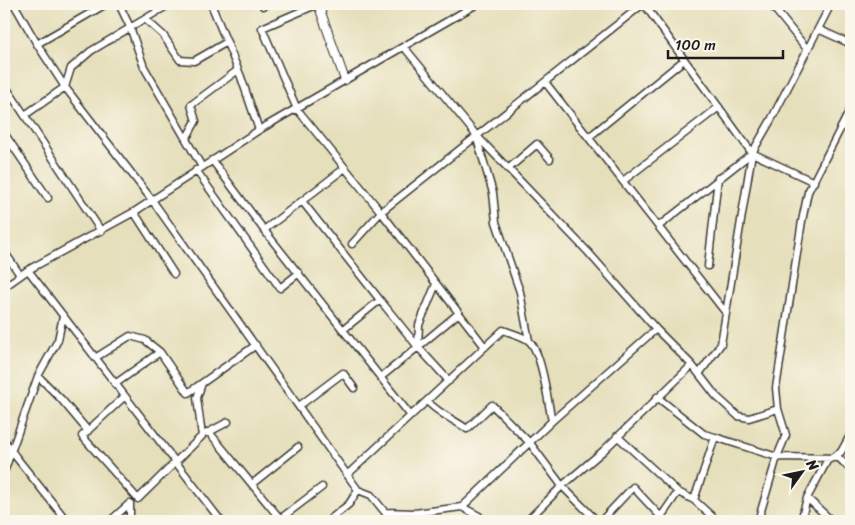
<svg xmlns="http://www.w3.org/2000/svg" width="855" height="525" font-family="Sriracha,sans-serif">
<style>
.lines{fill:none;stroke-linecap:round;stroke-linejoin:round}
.minor-casing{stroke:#3a3934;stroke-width:9}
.tertiary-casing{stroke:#3a3934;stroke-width:10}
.minor{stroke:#fff;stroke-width:6}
.tertiary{stroke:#fff;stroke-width:8}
</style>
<rect width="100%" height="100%" fill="#fbf7ec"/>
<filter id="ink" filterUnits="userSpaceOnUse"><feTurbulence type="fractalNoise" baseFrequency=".02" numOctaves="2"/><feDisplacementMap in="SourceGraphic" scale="10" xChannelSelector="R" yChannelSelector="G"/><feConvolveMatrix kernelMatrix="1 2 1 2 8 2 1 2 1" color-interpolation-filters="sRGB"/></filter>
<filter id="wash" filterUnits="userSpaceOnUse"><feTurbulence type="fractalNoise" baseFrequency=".0096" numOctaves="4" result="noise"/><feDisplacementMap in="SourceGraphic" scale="20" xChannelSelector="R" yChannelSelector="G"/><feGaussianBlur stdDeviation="1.12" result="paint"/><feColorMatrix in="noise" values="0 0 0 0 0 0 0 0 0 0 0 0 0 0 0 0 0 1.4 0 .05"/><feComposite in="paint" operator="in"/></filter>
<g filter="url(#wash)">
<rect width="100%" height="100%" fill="#e6dfbb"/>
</g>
<g filter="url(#ink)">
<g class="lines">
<g class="minor-casing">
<path id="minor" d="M 14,4 L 37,44 L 65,87 L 152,200 L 358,490 L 349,504 L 328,521
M 119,4 L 130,27 L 144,67 L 202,167
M 211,4 L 241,77 L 259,130
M 318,4 L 262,28 L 297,109 L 381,212 L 485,347
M 644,4 L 752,153 L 721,344 L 699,374
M 774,4 L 773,7 L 807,49
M 263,6 L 268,4
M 145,19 L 163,35 L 180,60 L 194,61 L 227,42
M 818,29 L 851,44
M 37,44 L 106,4
M 404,47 L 477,136 L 588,252 L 656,329 L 692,365 L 716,396 L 738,416 L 749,418 L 778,409
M 545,82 L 726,313
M 4,84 L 101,231
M 25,115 L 65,87 L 71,68 L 91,51 L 170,4
M 4,133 L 48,198
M 589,137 L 684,60
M 186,139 L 196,121 L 191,105 L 238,70
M 477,139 L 493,193 L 496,222 L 520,292 L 529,341
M 212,160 L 264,230 L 411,416
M 508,169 L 537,144 L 550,159
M 196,170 L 280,288 L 299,273
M 623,181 L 719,107
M 814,182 L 752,153 L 771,120 L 831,4
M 302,201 L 380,300 L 344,329
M 134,212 L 174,274
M 659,226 L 752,153
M 264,230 L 345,168
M 352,244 L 381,212 L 643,4
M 4,251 L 20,275
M 708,266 L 718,178
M 28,270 L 221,521
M 4,287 L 28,270 L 134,212 L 259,130 L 477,4
M 380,300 L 418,347 L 449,381
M 418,347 L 459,313
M 95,358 L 130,336 L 145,340 L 160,352
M 38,376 L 61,399 L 88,431
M 381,377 L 418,347 L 419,325 L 436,284
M 115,384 L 160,352 L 188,393 L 256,345
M 125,396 L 82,436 L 138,499 L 202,436 L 197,398 L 202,383
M 657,397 L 704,434 L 715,437
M 427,401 C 439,414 453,419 467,429 L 492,405 L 530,443 L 562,486 L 597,521
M 299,406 L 343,373 L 354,388
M 552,421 L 656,329
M 209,432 L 282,521
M 207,433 L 228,422
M 617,436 L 678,492 L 694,500 L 717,521
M 4,440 L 16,457 L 67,521
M 4,472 L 38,376 L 58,340 L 63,316
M 347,475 L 503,330 C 511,333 522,336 528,340 C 542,350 548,404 552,421 L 462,507
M 252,484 L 298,447
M 358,490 L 371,495 L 392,521
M 807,498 L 832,521
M 694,500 L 715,437 L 777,457 L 839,458 L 851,470
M 385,512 L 415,513 L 462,507 L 479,516 L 482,521
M 280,519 L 322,487
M 110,521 L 130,503 L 130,521
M 408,521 L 415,513
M 527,521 L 562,486 L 603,451 L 692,365
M 601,521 L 633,487 L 661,517
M 658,521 L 678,492
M 758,521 L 777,457 L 786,435 L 778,409 L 776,388 L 802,221 L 808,192 L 851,108
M 801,521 L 807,498 L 827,461 L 841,452 L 851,434"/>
</g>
<g class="tertiary-casing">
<path id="tertiary" d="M 318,4 L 345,80"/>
</g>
<use href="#minor" class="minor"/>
<use href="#tertiary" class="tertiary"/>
</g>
</g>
<rect width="855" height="525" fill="none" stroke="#fbf7ec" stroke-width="20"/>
<g transform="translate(802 472) rotate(57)" stroke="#fbf7ec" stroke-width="4" paint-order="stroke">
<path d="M0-4L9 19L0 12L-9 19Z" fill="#1c1c1c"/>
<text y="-8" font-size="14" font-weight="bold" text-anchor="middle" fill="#1c1c1c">N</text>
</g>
<path d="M668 50v8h115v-8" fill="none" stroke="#1c1c1c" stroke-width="2.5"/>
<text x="675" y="50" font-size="15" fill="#1c1c1c" stroke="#fbf7ec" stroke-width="4" paint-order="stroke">100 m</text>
</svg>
